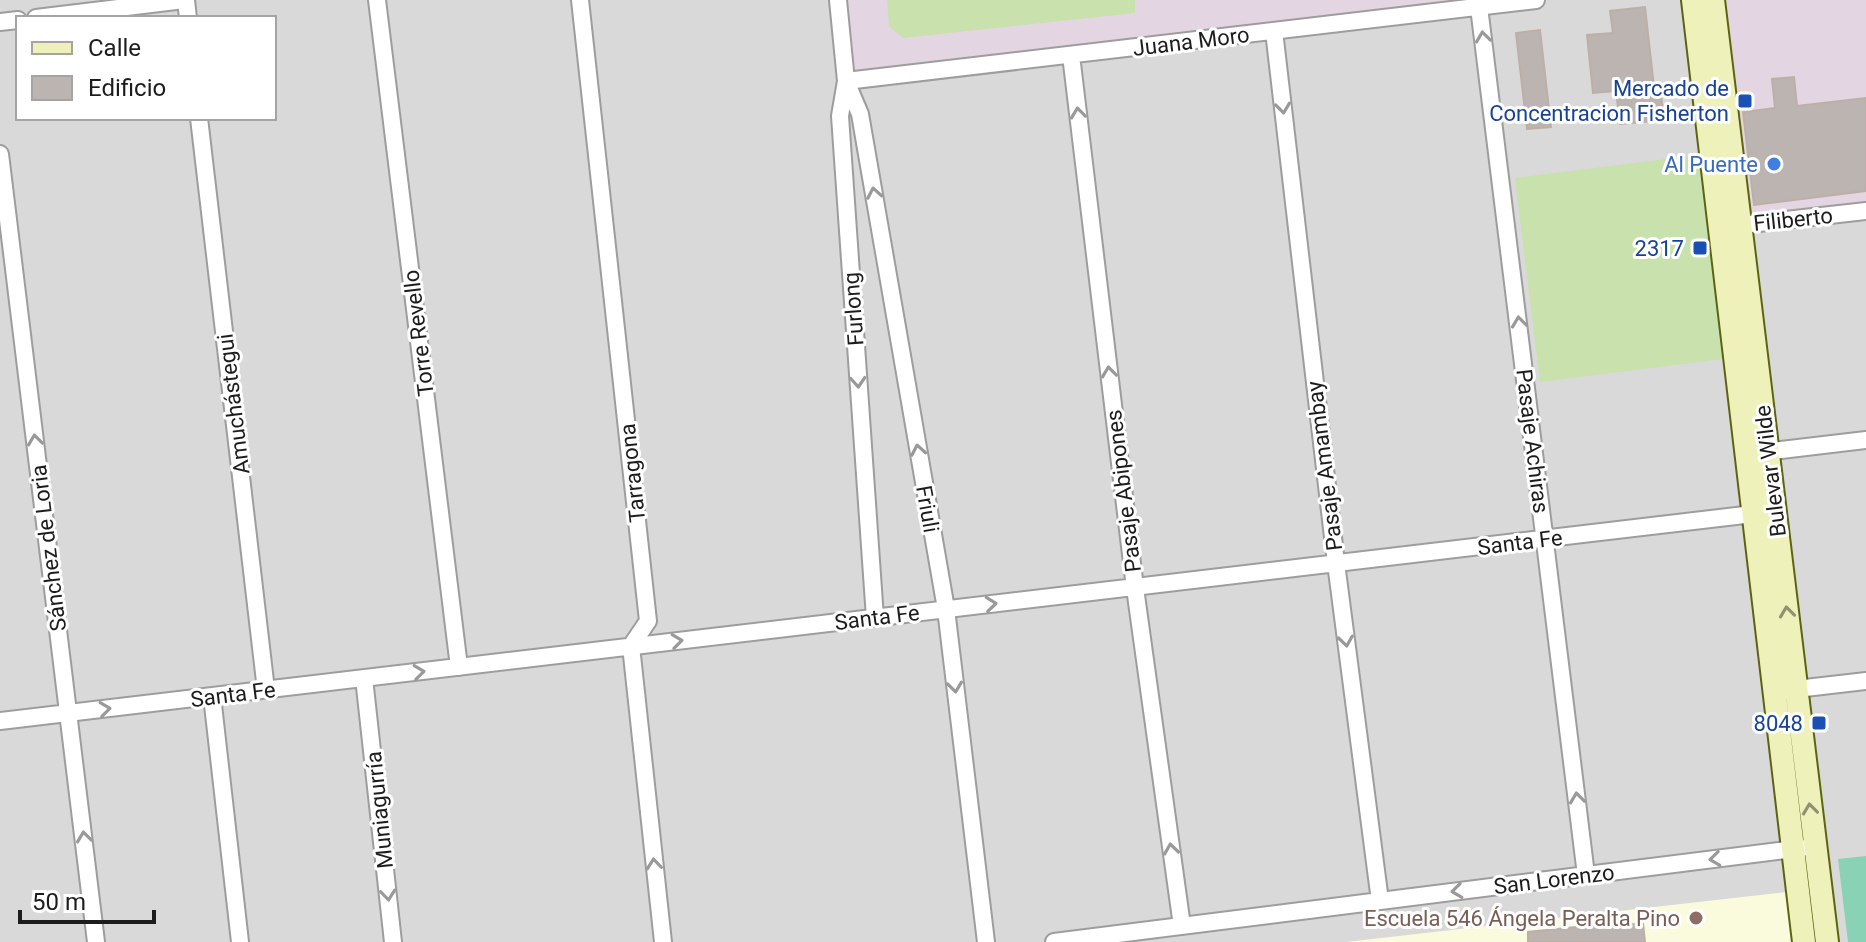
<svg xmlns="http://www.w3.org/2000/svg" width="1866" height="942" font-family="Roboto,sans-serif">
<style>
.residential{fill:#dad9d9;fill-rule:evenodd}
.industrial{fill:#e4d5e2}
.education{fill:#fafadd}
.grass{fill:#c8e1ad}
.pitch{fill:#89d2b5}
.building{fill:#bcb4b0;stroke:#bcafa7;stroke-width:2}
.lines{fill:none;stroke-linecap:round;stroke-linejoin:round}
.minor-casing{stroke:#9d9d9d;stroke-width:20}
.secondary-casing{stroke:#5d6411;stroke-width:26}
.minor{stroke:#fff;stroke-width:16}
.secondary{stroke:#eff1bb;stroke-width:22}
.oneway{stroke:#999}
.oneway2{stroke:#909173}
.transit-dot{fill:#1a4fb4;stroke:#fff;stroke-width:3}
.shop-dot{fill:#3f7fe0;stroke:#fff;stroke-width:3}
.education-dot{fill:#8d6e63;stroke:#fff;stroke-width:3}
.labels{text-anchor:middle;stroke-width:6;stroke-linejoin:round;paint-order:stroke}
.street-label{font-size:22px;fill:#1c1c1c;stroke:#fff}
.transit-label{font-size:22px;fill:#164399;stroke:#fff;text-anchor:end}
.shop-label{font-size:22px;fill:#366cbe;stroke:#fff;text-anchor:end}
.education-label{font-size:22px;fill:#785e54;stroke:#fff;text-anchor:end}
</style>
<rect width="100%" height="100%" fill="#ece8e2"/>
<path class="residential" d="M 0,0 L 1866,0 L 1866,942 L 0,942 ZM 18,18 L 274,18 L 274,118 L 18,118 Z"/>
<path class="industrial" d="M 838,0 L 1536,0 L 846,81 Z
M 1713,0 L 1866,0 L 1866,211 L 1740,225 Z"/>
<path class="education" d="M 1786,892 L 1792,942 L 1346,942 Z"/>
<path class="grass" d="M 887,0 L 1135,0 L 1135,13 L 903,38 L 889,26 Z
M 1698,155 L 1723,359 L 1540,382 L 1515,178 Z"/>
<path class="pitch" d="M 1866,856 L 1866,942 L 1848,942 L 1838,859 Z"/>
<path class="building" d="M 1645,7 L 1654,87 L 1660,86 L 1664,120 L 1620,124 L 1616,91 L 1593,93 L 1587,35 L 1613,33 L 1610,11 Z
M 1540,30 L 1551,127 L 1527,129 L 1516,33 Z
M 1794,77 L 1797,106 L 1866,98 L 1866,191 L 1754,205 L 1743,112 L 1775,108 L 1772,79 Z
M 1643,923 L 1645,942 L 1528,942 L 1528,932 L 1604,924 L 1604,927 Z"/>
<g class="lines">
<g class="minor-casing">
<path id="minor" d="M 186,0 L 188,18
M 377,0 L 459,667
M 580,0 L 648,621 L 631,646 L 663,942
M 838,0 L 846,81 L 840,116 L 875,618
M 1479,7 L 1586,875
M 36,18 L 184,0
M 0,22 L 18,20
M 1274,31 L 1336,563 L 1380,901
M 1071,55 L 1135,588 L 1182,926
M 846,81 L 860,114 L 946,609 L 986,942
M 846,81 L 1536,0
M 199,118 L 266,690
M 0,154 L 96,942
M 1732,226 L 1866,211
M 1756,453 L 1866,440
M 364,678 L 393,942
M 1788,690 L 1866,681
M 212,696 L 240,942
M 0,721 L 1753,514
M 1054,942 L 1802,848"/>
</g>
<g class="secondary-casing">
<path id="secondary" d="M 1693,0 L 1804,942
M 1713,0 L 1827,942"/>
</g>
<use href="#minor" class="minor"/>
<use href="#secondary" class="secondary"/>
</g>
<defs><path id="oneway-chevron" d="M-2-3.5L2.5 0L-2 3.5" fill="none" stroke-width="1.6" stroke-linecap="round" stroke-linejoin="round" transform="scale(2)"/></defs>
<g class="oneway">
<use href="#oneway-chevron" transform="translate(1483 37) rotate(-97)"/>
<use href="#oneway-chevron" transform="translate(1283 108) rotate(83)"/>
<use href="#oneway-chevron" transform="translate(1078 113) rotate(-97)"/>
<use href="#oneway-chevron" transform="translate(874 193) rotate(-100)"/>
<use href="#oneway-chevron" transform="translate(1519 322) rotate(-97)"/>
<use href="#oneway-chevron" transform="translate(1109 372) rotate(-97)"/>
<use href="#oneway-chevron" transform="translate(858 382) rotate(86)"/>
<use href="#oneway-chevron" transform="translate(35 440) rotate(-97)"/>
<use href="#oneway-chevron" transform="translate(918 450) rotate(-100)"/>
<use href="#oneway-chevron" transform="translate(991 604) rotate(-6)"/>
<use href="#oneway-chevron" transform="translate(677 641) rotate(-7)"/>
<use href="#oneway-chevron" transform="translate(1346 641) rotate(82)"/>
<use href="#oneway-chevron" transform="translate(419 672) rotate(-7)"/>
<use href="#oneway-chevron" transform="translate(955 687) rotate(83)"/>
<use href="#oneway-chevron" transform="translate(105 709) rotate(-7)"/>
<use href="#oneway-chevron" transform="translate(1577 798) rotate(-97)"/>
<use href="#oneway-chevron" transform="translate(84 837) rotate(-97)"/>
<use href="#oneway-chevron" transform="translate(1171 849) rotate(-98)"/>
<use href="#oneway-chevron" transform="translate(1715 859) rotate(173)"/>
<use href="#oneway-chevron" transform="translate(654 864) rotate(-96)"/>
<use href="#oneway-chevron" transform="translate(1457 891) rotate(173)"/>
<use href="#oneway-chevron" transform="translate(388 895) rotate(84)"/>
</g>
<g class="oneway2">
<use href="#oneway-chevron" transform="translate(1787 612) rotate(-97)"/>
<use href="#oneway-chevron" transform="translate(1810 809) rotate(-97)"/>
</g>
<g class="transit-dot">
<rect x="1737" y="93" width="16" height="16" rx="4"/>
<rect x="1692" y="240" width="16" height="16" rx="4"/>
<rect x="1811" y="715" width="16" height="16" rx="4"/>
</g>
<circle class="shop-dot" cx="1774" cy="164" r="8"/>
<circle class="education-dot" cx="1696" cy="918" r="8"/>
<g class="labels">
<g class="street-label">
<text transform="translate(1191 41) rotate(-7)" y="8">Juana Moro</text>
<text transform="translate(1793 219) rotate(-6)" y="8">Filiberto</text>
<text transform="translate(853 309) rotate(-94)" y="8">Furlong</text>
<text transform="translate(418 333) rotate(-97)" y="8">Torre Revello</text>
<text transform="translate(233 404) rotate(-97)" y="8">Amuchástegui</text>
<text transform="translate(1533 441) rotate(83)" y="8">Pasaje Achiras</text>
<text transform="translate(1324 466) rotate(-97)" y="8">Pasaje Amambay</text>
<text transform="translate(1770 471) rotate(-97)" y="8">Bulevar Wilde</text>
<text transform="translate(632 473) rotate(-96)" y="8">Tarragona</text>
<text transform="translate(1123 491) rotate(-97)" y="8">Pasaje Abipones</text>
<text transform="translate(928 509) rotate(80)" y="8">Friuli</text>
<text transform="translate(1520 542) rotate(-7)" y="8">Santa Fe</text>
<text transform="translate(48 548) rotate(-97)" y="8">Sánchez de Loria</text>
<text transform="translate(877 617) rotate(-7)" y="8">Santa Fe</text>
<text transform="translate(233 694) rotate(-7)" y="8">Santa Fe</text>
<text transform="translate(379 810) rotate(-96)" y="8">Muniagurría</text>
<text transform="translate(1554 879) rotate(-7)" y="8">San Lorenzo</text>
</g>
<g class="transit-label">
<text x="1729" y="96">Mercado de<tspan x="1729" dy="25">Concentracion Fisherton</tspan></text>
<text x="1684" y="256">2317</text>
<text x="1803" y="731">8048</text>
</g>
<g class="shop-label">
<text x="1758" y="172">Al Puente</text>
</g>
<g class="education-label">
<text x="1680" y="926">Escuela 546 Ángela Peralta Pino</text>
</g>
</g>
<rect x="16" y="16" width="260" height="104" fill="#ffffff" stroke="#a4a4a4" stroke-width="2"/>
<rect x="32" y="42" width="40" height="12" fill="#eff1bb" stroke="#a4a4a4" stroke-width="2"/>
<text x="88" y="56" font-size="24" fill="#1c1c1c">Calle</text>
<rect x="32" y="76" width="40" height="24" fill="#bcb4b0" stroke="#a4a4a4" stroke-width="2"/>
<text x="88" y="96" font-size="24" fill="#1c1c1c">Edificio</text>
<path d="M20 910v12h134v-12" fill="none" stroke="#1c1c1c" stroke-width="4"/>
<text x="32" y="910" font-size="24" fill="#1c1c1c" stroke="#ffffff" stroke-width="6" paint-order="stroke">50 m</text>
</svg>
